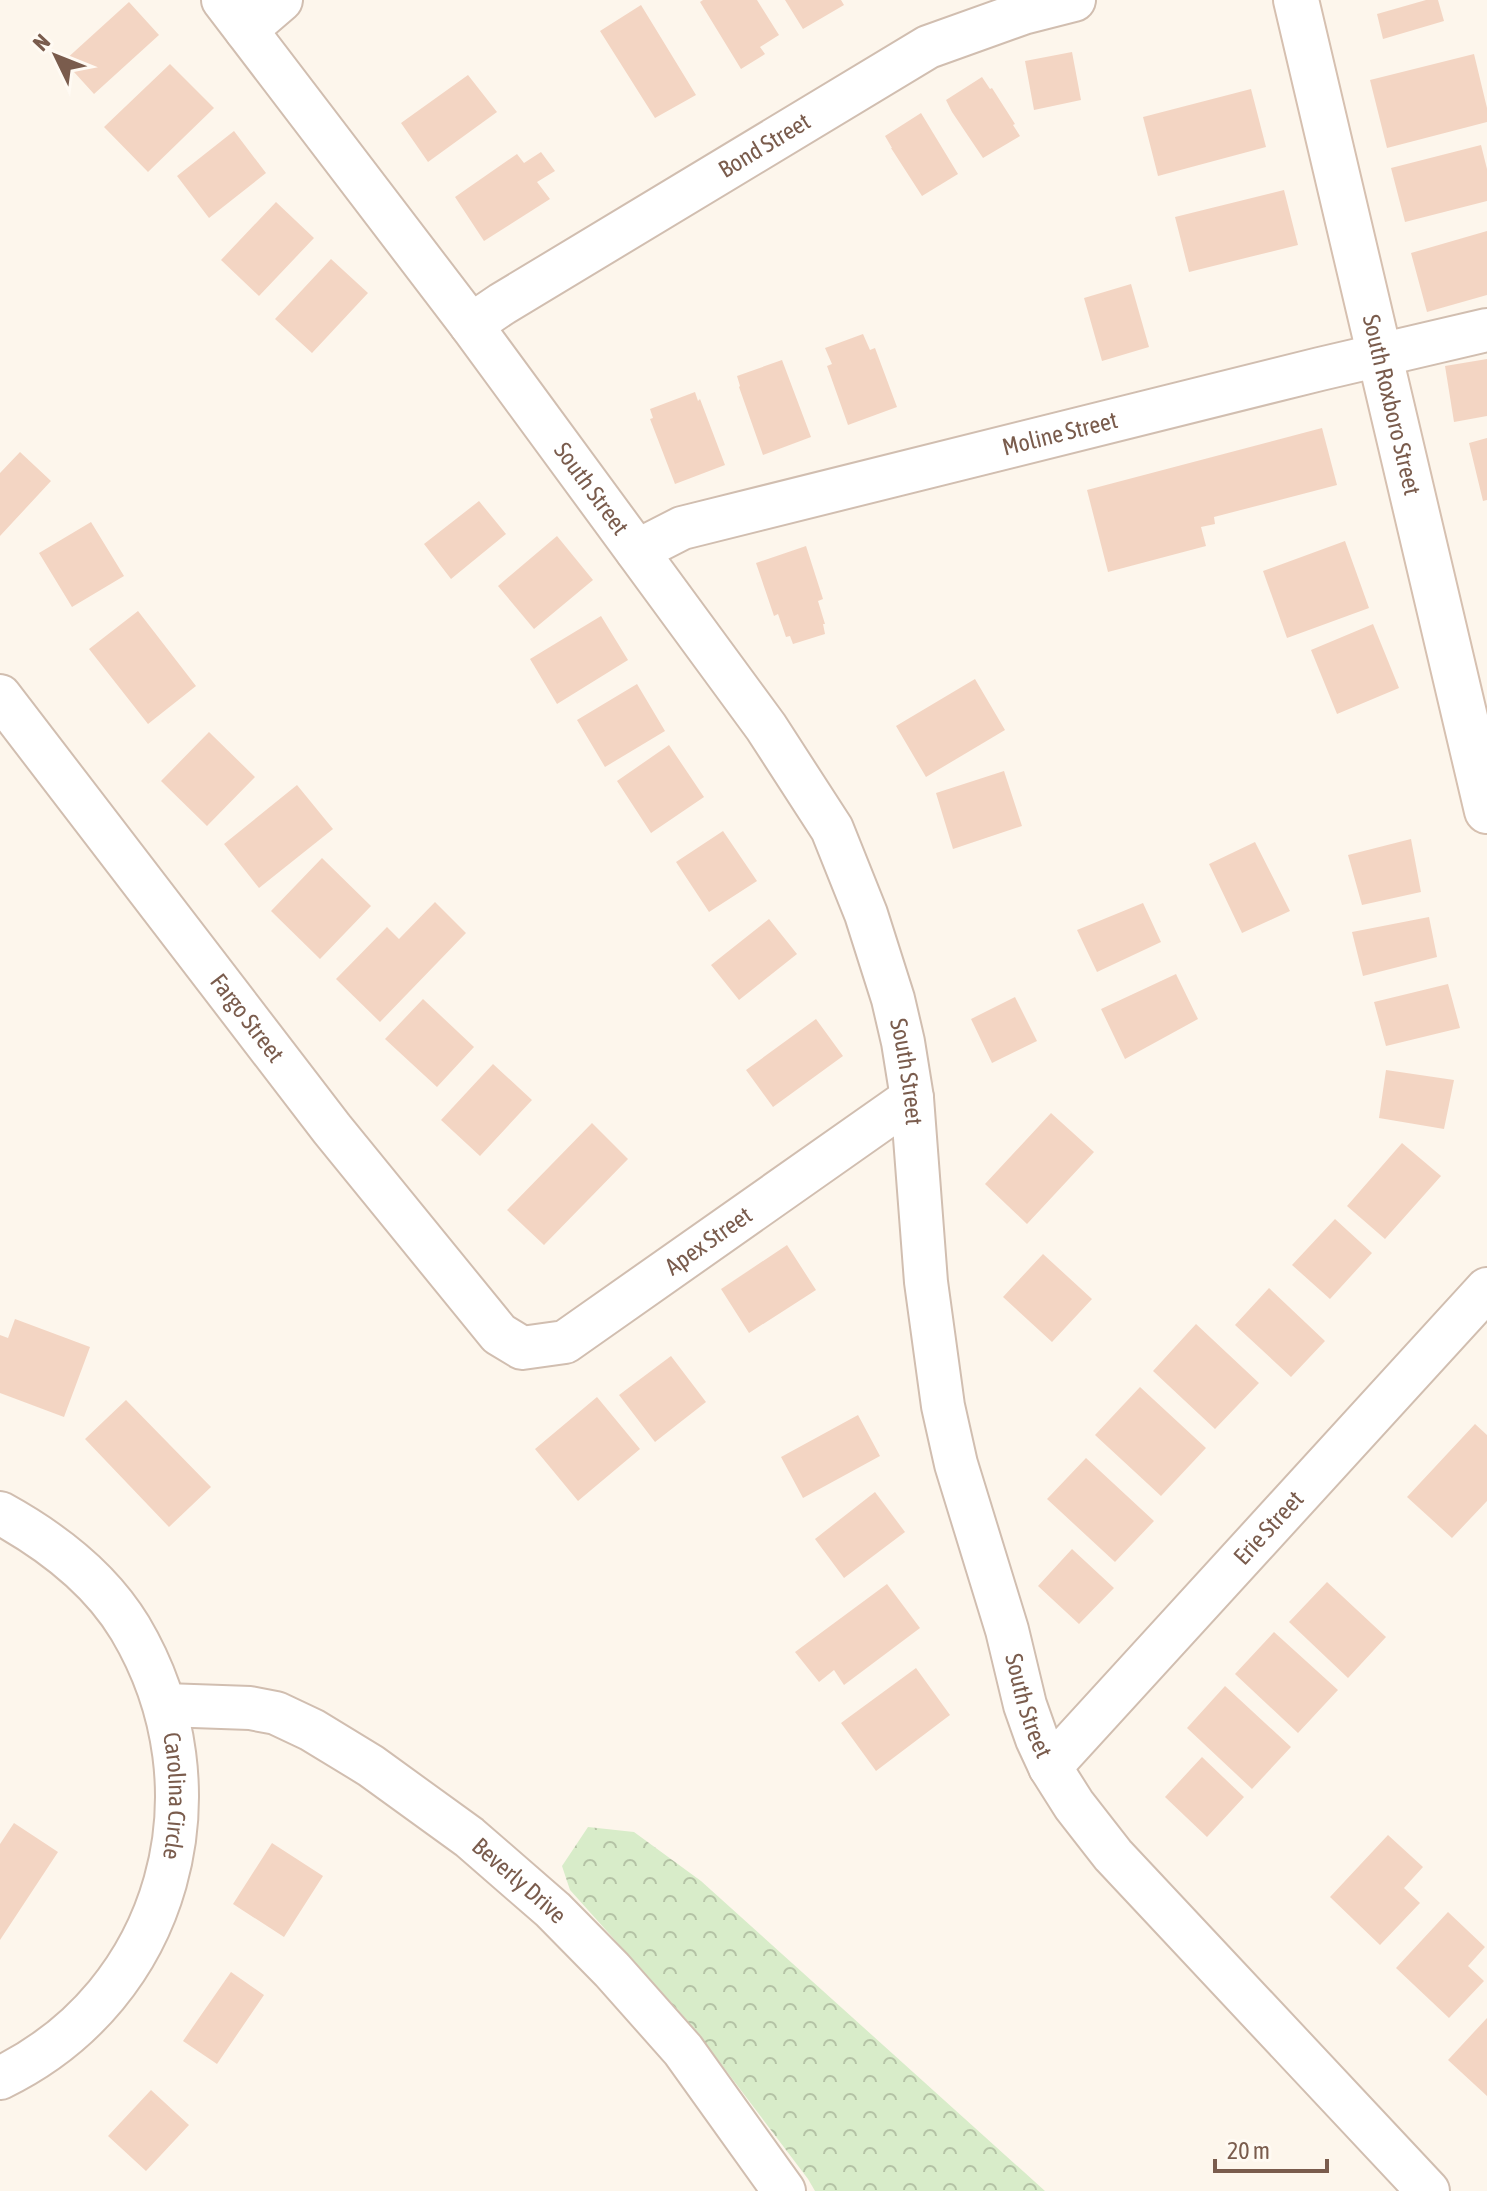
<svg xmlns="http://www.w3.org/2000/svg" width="1487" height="2191" font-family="'Asap Condensed',sans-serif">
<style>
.forest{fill:url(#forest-crowns)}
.building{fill:#f3d5c3}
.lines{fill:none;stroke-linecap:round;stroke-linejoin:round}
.street-casing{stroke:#d1beb0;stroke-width:46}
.secondary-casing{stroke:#d6c0b0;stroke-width:48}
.street{stroke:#fff;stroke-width:42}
.secondary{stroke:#fff;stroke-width:44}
.labels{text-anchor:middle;stroke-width:7;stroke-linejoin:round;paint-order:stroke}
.street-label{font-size:24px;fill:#7a5c4d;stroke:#fffaf3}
</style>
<defs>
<pattern id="forest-crowns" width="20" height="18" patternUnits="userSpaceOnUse" patternTransform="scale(2)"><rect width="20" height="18" fill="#d8ecc9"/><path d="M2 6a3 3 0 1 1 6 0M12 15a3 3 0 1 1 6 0" fill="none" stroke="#b4c2a5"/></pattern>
</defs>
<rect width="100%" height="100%" fill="#fdf6ec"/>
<path class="forest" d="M 588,1827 L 634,1832 L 701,1881 L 1045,2191 L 815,2191 L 808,2179 L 693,2027 L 570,1890 L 562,1866 Z"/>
<path class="building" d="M 703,0 L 757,0 L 779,35 L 760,47 L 765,54 L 741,69 L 700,2 Z
M 785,0 L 841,0 L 844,5 L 803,29 Z
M 1426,0 L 1438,0 L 1444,21 L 1383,39 L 1377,14 Z
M 129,2 L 159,35 L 94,94 L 64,61 Z
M 641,5 L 696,95 L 655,118 L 600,31 Z
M 1072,52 L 1081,100 L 1034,110 L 1025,61 Z
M 1474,54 L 1487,108 L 1487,122 L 1387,148 L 1370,80 Z
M 170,64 L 214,108 L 148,172 L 104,127 Z
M 468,75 L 497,112 L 428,162 L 401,123 Z
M 982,77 L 990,89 L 992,88 L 1015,124 L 1013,125 L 1020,136 L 983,158 L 952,112 L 946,100 Z
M 1251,89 L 1266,147 L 1158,176 L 1143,117 Z
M 921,113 L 958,174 L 922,196 L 891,148 L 892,148 L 885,136 Z
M 234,131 L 266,173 L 209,218 L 177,176 Z
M 1481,145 L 1487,169 L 1487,201 L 1405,222 L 1391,168 Z
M 541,152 L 555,171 L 537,182 L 550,199 L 484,241 L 455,197 L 517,154 L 524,163 Z
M 1284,190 L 1298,245 L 1189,272 L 1175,217 Z
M 276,202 L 314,238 L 259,296 L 221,260 Z
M 1487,231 L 1487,295 L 1427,312 L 1411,253 Z
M 331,259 L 368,293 L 312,353 L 275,319 Z
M 1131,284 L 1149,347 L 1102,361 L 1084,298 Z
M 863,334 L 870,350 L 875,348 L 897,407 L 848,425 L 827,366 L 832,364 L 825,348 Z
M 1487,359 L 1487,416 L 1454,422 L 1445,366 Z
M 782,360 L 811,437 L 763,455 L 739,387 L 740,386 L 737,376 Z
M 695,392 L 698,401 L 700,399 L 725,465 L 675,484 L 650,419 L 653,418 L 650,409 Z
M 1322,428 L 1337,485 L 1214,517 L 1215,524 L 1201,527 L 1206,546 L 1108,572 L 1087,490 Z
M 1487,438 L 1487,500 L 1483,501 L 1469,443 Z
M 20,452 L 51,481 L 0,536 L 0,473 Z
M 479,501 L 506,534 L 451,579 L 424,544 Z
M 91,522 L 124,576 L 72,607 L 39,553 Z
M 557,536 L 593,580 L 534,629 L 498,586 Z
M 1345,541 L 1369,608 L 1287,638 L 1263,571 Z
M 806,546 L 823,599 L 818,601 L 825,624 L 823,624 L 825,634 L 793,644 L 790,636 L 786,637 L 778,614 L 774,616 L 756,563 Z
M 138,611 L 196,686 L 148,724 L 89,649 Z
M 601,616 L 628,660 L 557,704 L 530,659 Z
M 1373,624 L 1399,688 L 1337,714 L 1311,650 Z
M 975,679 L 1005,730 L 926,777 L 896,726 Z
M 637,684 L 665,731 L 605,767 L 577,720 Z
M 209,732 L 255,777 L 207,826 L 161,781 Z
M 669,745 L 704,797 L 651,833 L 617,781 Z
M 1004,771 L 1022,826 L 953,849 L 936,793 Z
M 297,785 L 333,829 L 259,888 L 224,844 Z
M 723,831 L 757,881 L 709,912 L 676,862 Z
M 1411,839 L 1421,892 L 1362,905 L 1348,855 Z
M 1255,842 L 1290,911 L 1242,933 L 1209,864 Z
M 322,858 L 371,906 L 320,959 L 271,911 Z
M 435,902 L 466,933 L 380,1022 L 336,979 L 387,927 L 399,939 Z
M 1143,903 L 1161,942 L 1097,972 L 1077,930 Z
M 1429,917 L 1437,957 L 1363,976 L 1352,932 Z
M 769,919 L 797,954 L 739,1000 L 711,965 Z
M 1176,974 L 1198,1019 L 1125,1059 L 1101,1009 Z
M 1448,984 L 1460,1028 L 1386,1046 L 1374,1002 Z
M 1015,997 L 1037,1041 L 992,1063 L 971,1019 Z
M 423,999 L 474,1047 L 437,1087 L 385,1039 Z
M 816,1019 L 843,1056 L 773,1107 L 746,1070 Z
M 493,1064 L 532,1100 L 480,1156 L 441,1120 Z
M 1386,1070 L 1454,1080 L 1444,1129 L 1379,1118 Z
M 1051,1113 L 1094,1152 L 1027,1224 L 985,1184 Z
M 592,1123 L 628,1159 L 544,1245 L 507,1210 Z
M 1402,1143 L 1441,1176 L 1385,1239 L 1347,1206 Z
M 1335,1219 L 1372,1253 L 1330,1299 L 1292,1265 Z
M 787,1245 L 816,1290 L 749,1333 L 721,1289 Z
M 1043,1254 L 1092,1299 L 1052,1342 L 1003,1297 Z
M 1269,1288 L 1325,1341 L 1291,1377 L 1235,1325 Z
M 15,1319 L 90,1347 L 64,1417 L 0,1393 L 0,1335 L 8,1338 Z
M 1196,1324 L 1259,1383 L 1215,1429 L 1153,1371 Z
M 671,1356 L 706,1402 L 655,1442 L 619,1395 Z
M 1140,1387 L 1206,1448 L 1161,1496 L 1095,1435 Z
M 597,1397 L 640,1449 L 578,1501 L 535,1449 Z
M 126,1400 L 211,1487 L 169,1527 L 85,1439 Z
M 858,1415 L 880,1456 L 803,1498 L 781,1457 Z
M 1475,1424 L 1487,1435 L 1487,1501 L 1452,1538 L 1407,1497 Z
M 1086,1458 L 1154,1521 L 1115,1562 L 1047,1499 Z
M 875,1492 L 905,1532 L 844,1578 L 815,1539 Z
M 1072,1549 L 1114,1588 L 1079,1624 L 1038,1586 Z
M 1327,1582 L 1386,1637 L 1348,1678 L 1289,1622 Z
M 887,1584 L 920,1628 L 844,1685 L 834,1670 L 819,1682 L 795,1652 Z
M 1274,1632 L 1338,1690 L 1298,1733 L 1235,1674 Z
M 916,1668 L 950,1715 L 876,1771 L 841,1723 Z
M 1225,1686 L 1291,1747 L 1252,1789 L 1187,1728 Z
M 1202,1757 L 1244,1797 L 1207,1837 L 1165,1797 Z
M 14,1823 L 58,1852 L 0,1940 L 0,1844 Z
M 1388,1835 L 1423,1867 L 1404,1888 L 1420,1903 L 1380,1945 L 1330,1897 Z
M 272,1843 L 323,1876 L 284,1937 L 233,1904 Z
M 1448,1912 L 1485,1947 L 1468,1966 L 1484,1981 L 1449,2018 L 1396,1968 Z
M 231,1972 L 264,1995 L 217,2064 L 183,2041 Z
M 1487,2018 L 1487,2096 L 1448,2060 Z
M 151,2090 L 189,2125 L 146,2171 L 108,2136 Z"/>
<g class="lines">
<g class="street-casing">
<g id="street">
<path id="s1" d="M 223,0 L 471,325 L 766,727 L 832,829 L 866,914 L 893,999 L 903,1042 L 912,1098 L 926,1282 L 943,1406 L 956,1464 L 1007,1630 L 1025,1705 L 1037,1739 L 1050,1767 L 1074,1805 L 1113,1855 L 1428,2191"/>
<path d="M 246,30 L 281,0"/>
<path id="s2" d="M 471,325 L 502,304 L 928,47 L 1023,13 L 1074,0"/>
<path id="s3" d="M 637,551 L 682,528 L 1320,369 L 1487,330"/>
<path id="s4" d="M 0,696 L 332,1129 L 499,1334 L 522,1348 L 565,1342 L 912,1098"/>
<path id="s5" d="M 0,1513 C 51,1541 99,1577 130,1628 C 226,1789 171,1995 0,2078"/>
<path id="s6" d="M 165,1705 L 250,1708 L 276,1713 L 312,1730 L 371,1766 L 469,1837 L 553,1910 L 612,1970 L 683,2050 L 784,2191"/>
<path id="s7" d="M 1050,1767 L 1487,1289"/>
</g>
</g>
<g class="secondary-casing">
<g id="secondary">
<path id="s8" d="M 1296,0 L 1487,811"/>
</g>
</g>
<use href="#street" class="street"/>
<use href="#secondary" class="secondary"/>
</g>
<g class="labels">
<g class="street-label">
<text dy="8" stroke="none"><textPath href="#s2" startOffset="344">Bond Street</textPath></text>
<text dy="8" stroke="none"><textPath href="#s8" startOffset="416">South Roxboro Street</textPath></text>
<text dy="8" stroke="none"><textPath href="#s3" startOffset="440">Moline Street</textPath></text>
<text dy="8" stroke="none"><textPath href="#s1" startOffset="612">South Street</textPath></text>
<text dy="8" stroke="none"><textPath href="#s4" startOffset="406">Fargo Street</textPath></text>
<text dy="8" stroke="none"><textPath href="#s1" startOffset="1284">South Street</textPath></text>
<text dy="8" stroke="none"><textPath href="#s4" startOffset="1056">Apex Street</textPath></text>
<text dy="8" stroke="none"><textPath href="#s7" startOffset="324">Erie Street</textPath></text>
<text dy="8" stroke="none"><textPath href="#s1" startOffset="1932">South Street</textPath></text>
<text dy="8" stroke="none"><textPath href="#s5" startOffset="352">Carolina Circle</textPath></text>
<text dy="8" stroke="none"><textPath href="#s6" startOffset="408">Beverly Drive</textPath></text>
</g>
</g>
<g transform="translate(56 56) rotate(313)" stroke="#fffaf3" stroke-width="6" paint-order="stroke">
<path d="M0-6L14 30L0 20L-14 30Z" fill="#7a5c4d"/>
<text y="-12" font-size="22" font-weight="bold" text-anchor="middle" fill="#7a5c4d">N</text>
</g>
<path d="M1215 2159v12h112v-12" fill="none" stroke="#7a5c4d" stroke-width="4"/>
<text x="1227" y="2159" font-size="24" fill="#7a5c4d" stroke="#fffaf3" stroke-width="6" paint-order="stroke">20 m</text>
</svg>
